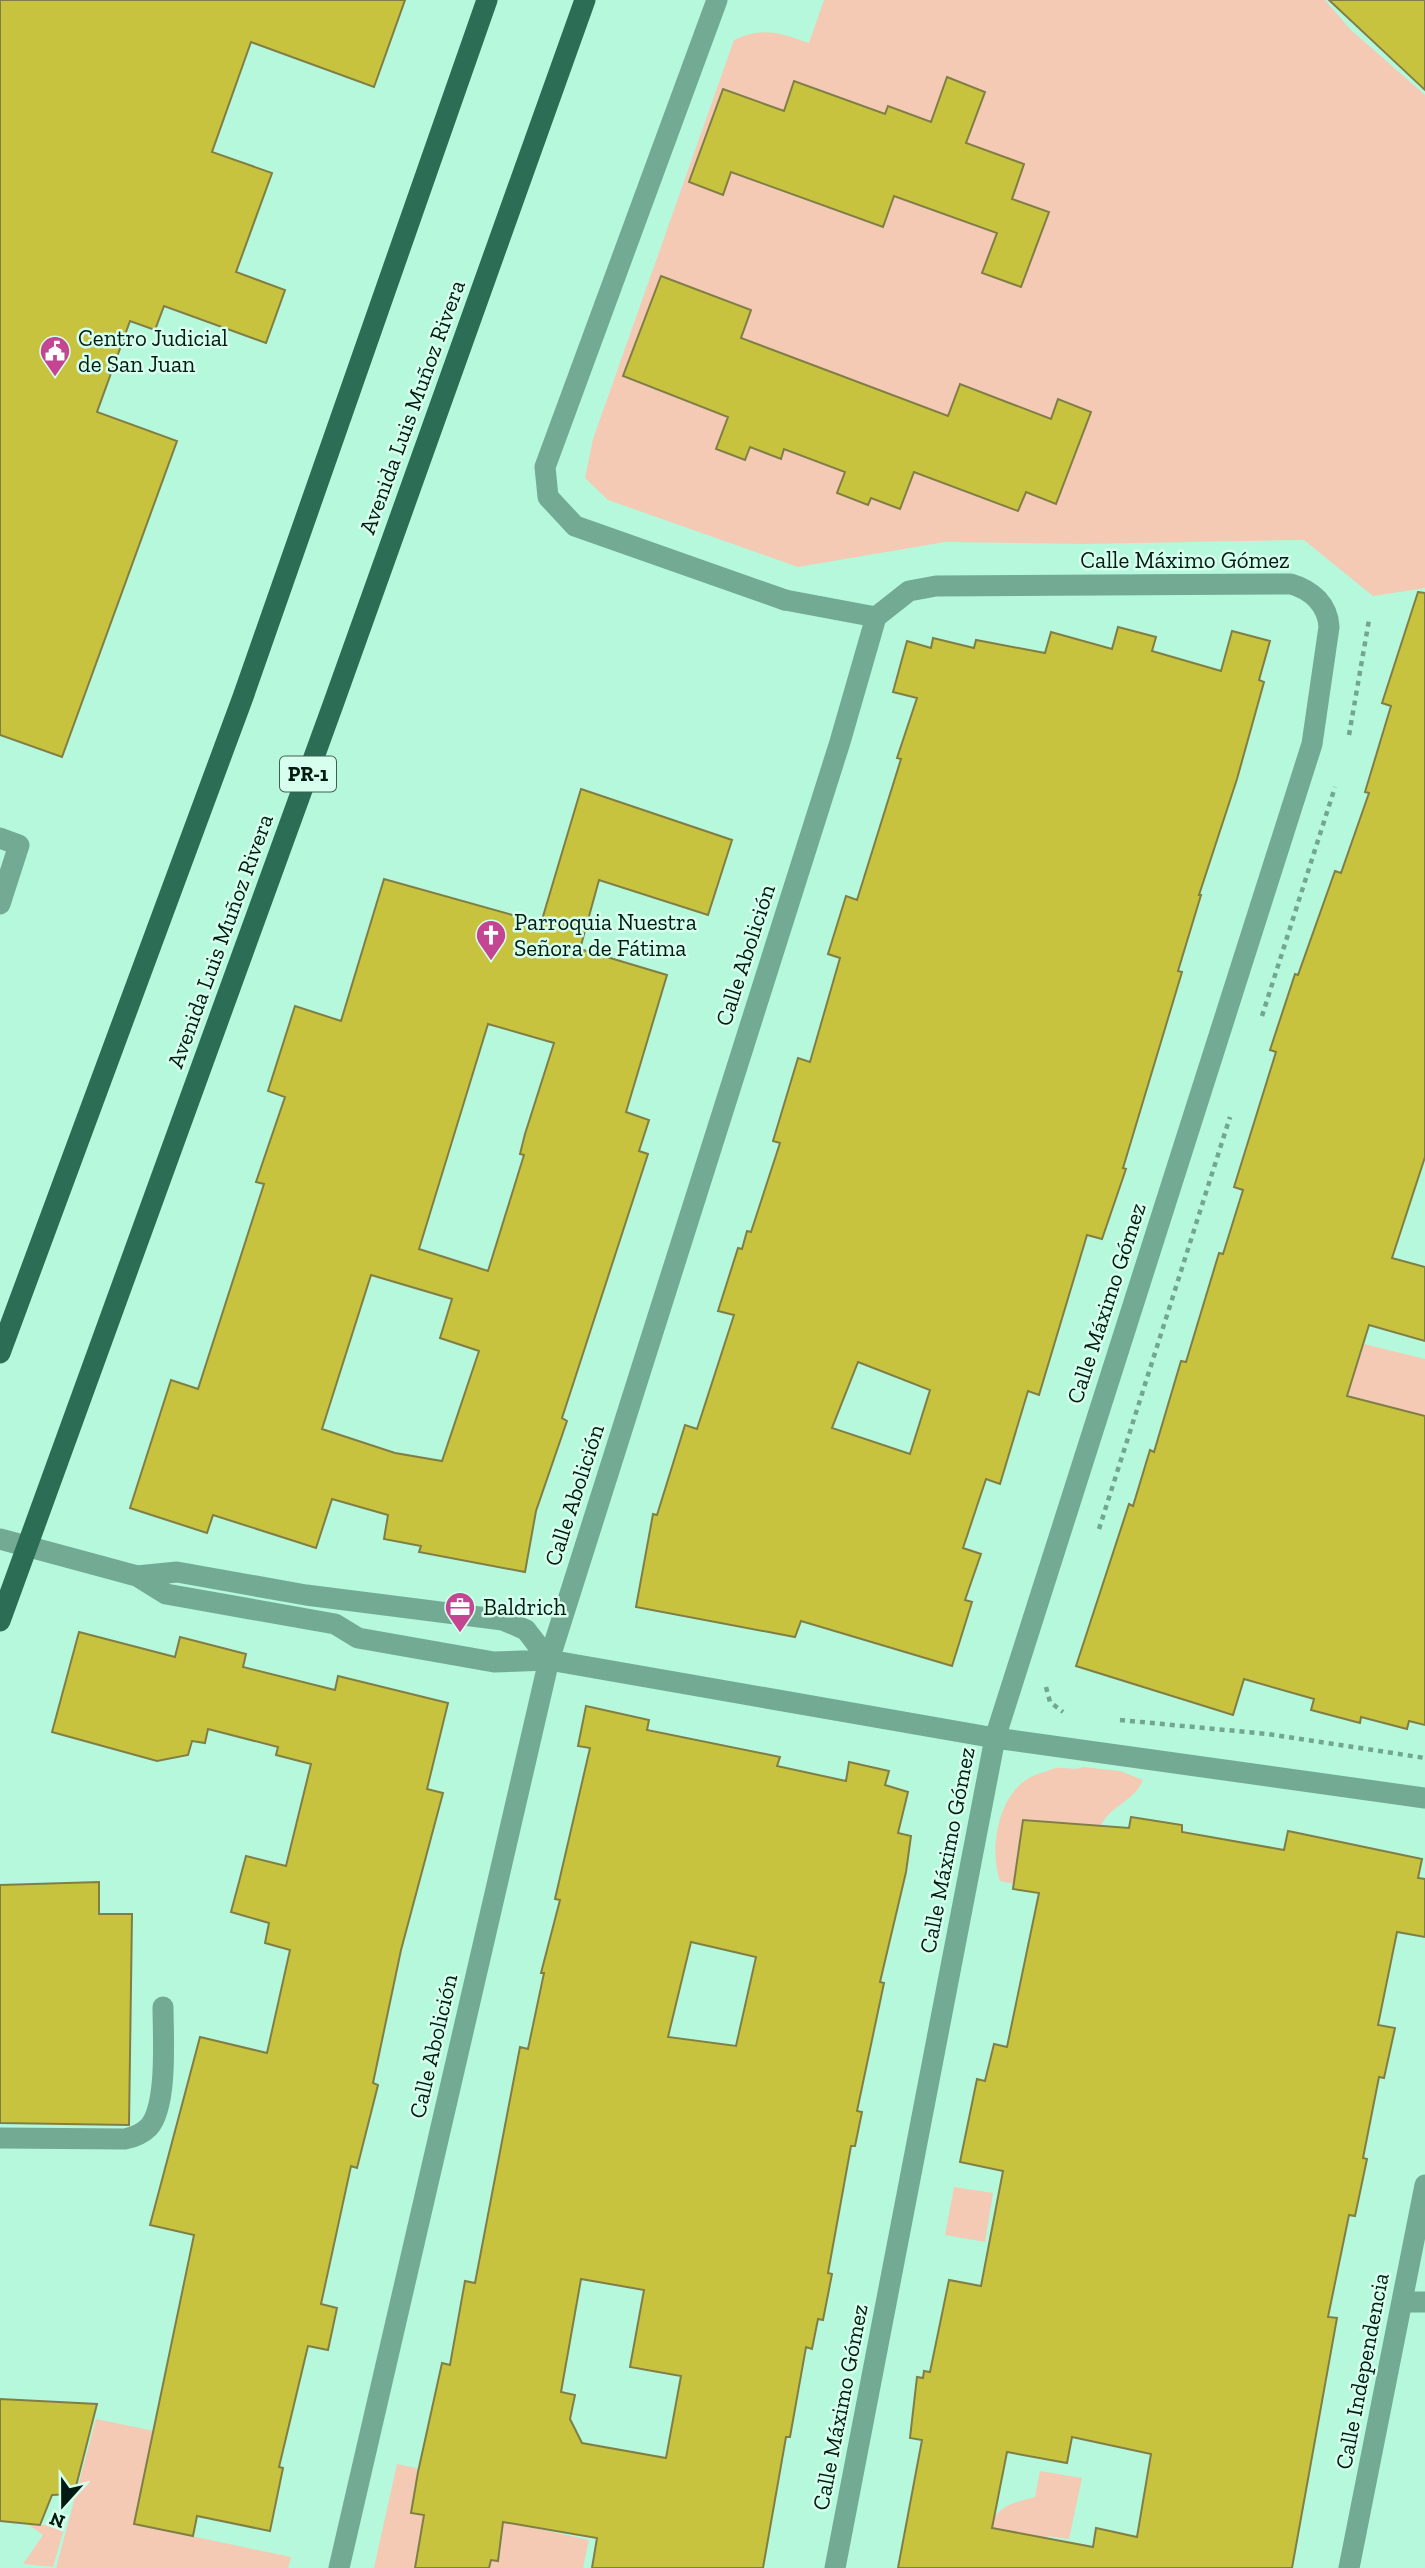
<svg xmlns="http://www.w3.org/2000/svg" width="1425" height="2568" font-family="'Zilla Slab',serif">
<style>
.green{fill:#f4cab5}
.building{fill:#c8c33e;stroke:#807e46;stroke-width:2;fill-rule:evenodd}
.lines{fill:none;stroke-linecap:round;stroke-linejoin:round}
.path{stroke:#72a691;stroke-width:4.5;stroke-dasharray:5 5;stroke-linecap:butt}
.lane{stroke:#72aa93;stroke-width:21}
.street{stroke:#72aa93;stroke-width:21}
.primary{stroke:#2c6d56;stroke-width:21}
.labels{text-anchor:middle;stroke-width:5;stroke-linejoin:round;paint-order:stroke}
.shield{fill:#d7ffed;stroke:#415f54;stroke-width:2}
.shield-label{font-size:21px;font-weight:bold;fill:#011b12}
.poi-label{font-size:23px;fill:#011b12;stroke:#d7ffed;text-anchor:start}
.street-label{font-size:23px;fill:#011b12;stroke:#d7ffed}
</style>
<rect width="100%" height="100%" fill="#b5f8dc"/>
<path class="green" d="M 824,0 L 1325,0 L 1350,29 L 1425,95 L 1425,588 L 1373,596 L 1304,540 L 1084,544 L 945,542 L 798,567 L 608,500 L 585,478 L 593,439 L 734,40 C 762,26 781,33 809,43 Z
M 1364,1344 L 1425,1359 L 1425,1455 L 1377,1422 L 1382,1405 L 1348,1395 Z
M 1083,1767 L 1120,1771 L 1143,1780 C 1135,1801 1108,1807 1101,1826 L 1023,1820 L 1014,1884 L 1000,1881 C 988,1847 999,1784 1041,1773 C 1046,1772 1051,1769 1056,1768 C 1065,1767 1074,1771 1083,1767 Z
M 954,2187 L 993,2193 L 985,2242 L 945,2235 Z
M 96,2419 L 154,2431 L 134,2524 L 291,2557 L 288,2568 L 56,2568 Z
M 397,2464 L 425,2470 L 412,2513 L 436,2518 L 415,2568 L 374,2568 Z
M 1040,2471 L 1082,2478 L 1069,2539 L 1047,2536 L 1048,2539 L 987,2529 C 1000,2504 1010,2504 1035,2497 Z
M 503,2521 L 589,2540 L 583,2568 L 489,2568 L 491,2560 L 498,2561 C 502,2552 501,2534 503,2521 Z
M 29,2525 L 65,2525 L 53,2567 L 23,2564 L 43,2535 Z"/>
<path class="building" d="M 0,0 L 405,0 L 374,87 L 251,42 L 212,152 L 272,173 L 236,272 L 285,290 L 266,343 L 164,306 L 155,330 L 130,321 L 97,412 L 177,441 L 62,757 L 0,735 Z
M 1329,0 L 1425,0 L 1425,90 Z
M 947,77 L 985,92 L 966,143 L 1024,164 L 1012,199 L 1049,212 L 1021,287 L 982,273 L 997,233 L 894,196 L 883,227 L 731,172 L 723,195 L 689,182 L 723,89 L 784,111 L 794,81 L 885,114 L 888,106 L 931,122 Z
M 661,276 L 751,310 L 741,338 L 948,416 L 960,384 L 1051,419 L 1058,399 L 1091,412 L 1056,504 L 1026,492 L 1018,511 L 914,472 L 900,509 L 871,498 L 868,505 L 837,493 L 845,472 L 784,449 L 781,459 L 750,447 L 745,460 L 716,449 L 728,417 L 623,376 Z
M 1418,592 L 1425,593 L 1425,1157 L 1392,1258 L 1425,1267 L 1425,1341 L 1369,1325 L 1347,1396 L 1425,1416 L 1425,1725 L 1409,1721 L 1407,1729 L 1361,1717 L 1360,1723 L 1311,1710 L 1314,1699 L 1244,1679 L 1233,1715 L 1076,1666 L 1129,1504 L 1133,1506 L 1150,1450 L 1154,1452 L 1181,1361 L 1186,1362 L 1219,1253 L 1223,1254 L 1243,1190 L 1234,1187 L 1276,1052 L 1270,1050 L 1295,974 L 1298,975 L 1335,871 L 1341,873 L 1369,793 L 1365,792 L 1391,706 L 1382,703 Z
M 1118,627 L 1156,637 L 1152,651 L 1221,671 L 1232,631 L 1270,641 L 1259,680 L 1264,682 L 1237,779 L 1199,895 L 1201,895 L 1178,971 L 1182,972 L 1123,1168 L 1126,1169 L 1102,1239 L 1087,1235 L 1039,1395 L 1028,1391 L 1000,1484 L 986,1479 L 963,1548 L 981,1554 L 965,1600 L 972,1602 L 952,1666 L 801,1621 L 795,1637 L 636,1607 L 653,1514 L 657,1515 L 685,1425 L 697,1429 L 734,1315 L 718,1311 L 738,1248 L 742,1249 L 747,1231 L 751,1232 L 780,1143 L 773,1141 L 798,1058 L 810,1062 L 840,958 L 828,954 L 846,896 L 857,900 L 901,759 L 897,758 L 917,698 L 893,692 L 907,641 L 931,648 L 933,638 L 974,648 L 976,640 L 1045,653 L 1051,632 L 1112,649 ZM 858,1362 L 930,1390 L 910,1454 L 832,1428 Z
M 581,789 L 732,840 L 708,915 L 599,880 L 580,949 L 667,975 L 626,1112 L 649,1120 L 639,1151 L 648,1154 L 562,1418 L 567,1421 L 536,1511 L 525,1572 L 419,1552 L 421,1546 L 384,1539 L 388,1515 L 332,1499 L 316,1548 L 213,1515 L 207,1533 L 130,1508 L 171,1380 L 198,1389 L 264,1184 L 256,1182 L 285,1097 L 268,1091 L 295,1006 L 341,1021 L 384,879 L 541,923 ZM 488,1024 L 554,1043 L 525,1134 L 520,1154 L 524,1155 L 488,1271 L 419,1249 ZM 371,1275 L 452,1299 L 440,1338 L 479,1351 L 442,1461 L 395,1453 L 322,1429 Z
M 79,1632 L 175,1657 L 180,1637 L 246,1654 L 243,1667 L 335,1690 L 338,1676 L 448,1703 L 427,1789 L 443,1793 L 401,1950 L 373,2083 L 378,2085 L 357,2168 L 351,2166 L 321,2304 L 337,2308 L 328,2350 L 308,2346 L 279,2467 L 283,2468 L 270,2531 L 197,2516 L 193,2536 L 134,2524 L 194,2235 L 150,2225 L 200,2037 L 267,2053 L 290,1950 L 265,1943 L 269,1923 L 231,1912 L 246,1856 L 286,1866 L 311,1764 L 276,1755 L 278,1747 L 208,1729 L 205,1743 L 192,1741 L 188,1755 L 157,1761 L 52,1732 Z
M 586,1706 L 649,1720 L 647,1730 L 780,1757 L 777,1766 L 846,1781 L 849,1762 L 889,1771 L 885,1785 L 908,1792 L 898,1833 L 911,1836 L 906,1872 L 880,1982 L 884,1983 L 857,2111 L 862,2112 L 855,2146 L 851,2146 L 828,2273 L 832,2274 L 823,2320 L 818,2319 L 812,2349 L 806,2347 L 790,2437 L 786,2437 L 763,2568 L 592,2568 L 597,2538 L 503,2522 L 498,2561 L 491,2560 L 489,2568 L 415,2568 L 424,2515 L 411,2513 L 418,2472 L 442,2363 L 450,2365 L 465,2281 L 475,2283 L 520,2047 L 528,2049 L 544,1973 L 541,1973 L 560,1900 L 555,1899 L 590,1748 L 578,1746 ZM 691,1942 L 756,1957 L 736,2046 L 668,2037 ZM 581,2279 L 644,2290 L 630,2367 L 681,2376 L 666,2458 L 582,2443 L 570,2419 L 575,2395 L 561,2392 Z
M 1131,1817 L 1182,1825 L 1182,1832 L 1284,1850 L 1288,1831 L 1422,1859 L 1418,1878 L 1425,1879 L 1425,1937 L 1397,1932 L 1378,2025 L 1395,2028 L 1384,2078 L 1379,2077 L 1363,2158 L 1367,2159 L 1355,2216 L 1349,2215 L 1328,2317 L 1337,2318 L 1292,2568 L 898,2568 L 922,2440 L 910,2438 L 917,2377 L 923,2378 L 924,2371 L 930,2372 L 949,2280 L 981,2286 L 1003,2171 L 960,2162 L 977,2079 L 985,2081 L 994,2044 L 1007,2047 L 1039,1893 L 1013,1889 L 1023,1820 L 1129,1828 ZM 1072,2437 L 1151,2454 L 1137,2537 L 1096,2528 L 1093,2547 L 992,2528 L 1007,2452 L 1067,2463 Z
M 99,1882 L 99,1914 L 132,1914 L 129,2125 L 0,2123 L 0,1885 Z
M 0,2399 L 97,2404 L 74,2494 L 52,2495 L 40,2525 L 0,2521 Z"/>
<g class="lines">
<path class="path" d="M 1349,735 L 1369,620
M 1262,1016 L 1335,787
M 1099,1529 L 1230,1117
M 1046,1687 L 1050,1702 L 1063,1712
M 1120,1720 L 1268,1734 L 1425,1758"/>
<path class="lane" d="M 717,0 L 545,467 L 548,497 L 575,526 L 785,600
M 0,838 L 19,845 L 0,904
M 0,2138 L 125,2139 C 135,2137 142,2134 149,2127 C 168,2105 163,2036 163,2007"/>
<path class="street" d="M 785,600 L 876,617 L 909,591 L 936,586 L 1291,584 C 1312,590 1328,605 1329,627 L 1312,744 L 995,1738 L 835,2568
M 0,1539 L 137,1576 L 166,1594 L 335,1624 L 358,1638 L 494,1662 L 549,1660 L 995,1738 L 1425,1798
M 137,1576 L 177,1572 L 306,1595 L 503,1620 L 526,1630 L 549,1660
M 1403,2302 L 1425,2302
M 339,2568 L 549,1660 L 840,742 L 876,617
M 1349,2568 L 1425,2185"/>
<path class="primary" d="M 0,1353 L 243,697 L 487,0
M 0,1621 L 334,702 L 585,0"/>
</g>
<defs>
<g id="civic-pin" transform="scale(1.575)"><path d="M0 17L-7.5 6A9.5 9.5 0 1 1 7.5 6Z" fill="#c44591" stroke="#d7ffed"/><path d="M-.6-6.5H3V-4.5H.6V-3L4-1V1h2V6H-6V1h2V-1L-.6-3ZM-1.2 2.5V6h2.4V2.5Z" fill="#fff"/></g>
<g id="church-pin" transform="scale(1.575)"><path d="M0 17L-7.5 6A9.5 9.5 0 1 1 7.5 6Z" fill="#c44591" stroke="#d7ffed"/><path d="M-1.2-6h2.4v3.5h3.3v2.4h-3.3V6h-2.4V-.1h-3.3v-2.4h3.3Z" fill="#fff"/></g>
<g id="office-pin" transform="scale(1.575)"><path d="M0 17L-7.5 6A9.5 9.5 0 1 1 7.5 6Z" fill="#c44591" stroke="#d7ffed"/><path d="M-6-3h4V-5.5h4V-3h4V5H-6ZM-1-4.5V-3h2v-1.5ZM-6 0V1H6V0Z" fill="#fff"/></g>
</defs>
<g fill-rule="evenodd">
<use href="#civic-pin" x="55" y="351"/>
<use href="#church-pin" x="491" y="935"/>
<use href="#office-pin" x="460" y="1607"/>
</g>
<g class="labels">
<rect class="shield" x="280" y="756.5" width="56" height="35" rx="5"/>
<g class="shield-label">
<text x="308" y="781">PR-1</text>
</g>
<g class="poi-label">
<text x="78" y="346">Centro Judicial<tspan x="78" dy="26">de San Juan</tspan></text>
<text x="514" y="930">Parroquia Nuestra<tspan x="514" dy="26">Señora de Fátima</tspan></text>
<text x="483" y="1615">Baldrich</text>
</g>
<g class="street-label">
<text transform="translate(412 407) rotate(-70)" y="8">Avenida Luis Muñoz Rivera</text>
<text x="1185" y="568">Calle Máximo Gómez</text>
<text transform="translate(220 941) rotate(-70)" y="8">Avenida Luis Muñoz Rivera</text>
<text transform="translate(745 955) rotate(-72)" y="8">Calle Abolición</text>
<text transform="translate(1106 1303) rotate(-72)" y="8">Calle Máximo Gómez</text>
<text transform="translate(574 1495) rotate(-72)" y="8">Calle Abolición</text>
<text transform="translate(947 1850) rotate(-79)" y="8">Calle Máximo Gómez</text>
<text transform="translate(433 2046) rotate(-77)" y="8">Calle Abolición</text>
<text transform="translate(1362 2371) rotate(-79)" y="8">Calle Independencia</text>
<text transform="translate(840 2407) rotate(-79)" y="8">Calle Máximo Gómez</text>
</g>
</g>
<g transform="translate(63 2505) rotate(201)" stroke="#d7ffed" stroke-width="5" paint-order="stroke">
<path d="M0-5L12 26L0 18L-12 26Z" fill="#011b12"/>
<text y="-10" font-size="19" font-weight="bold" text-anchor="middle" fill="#011b12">N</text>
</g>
</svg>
